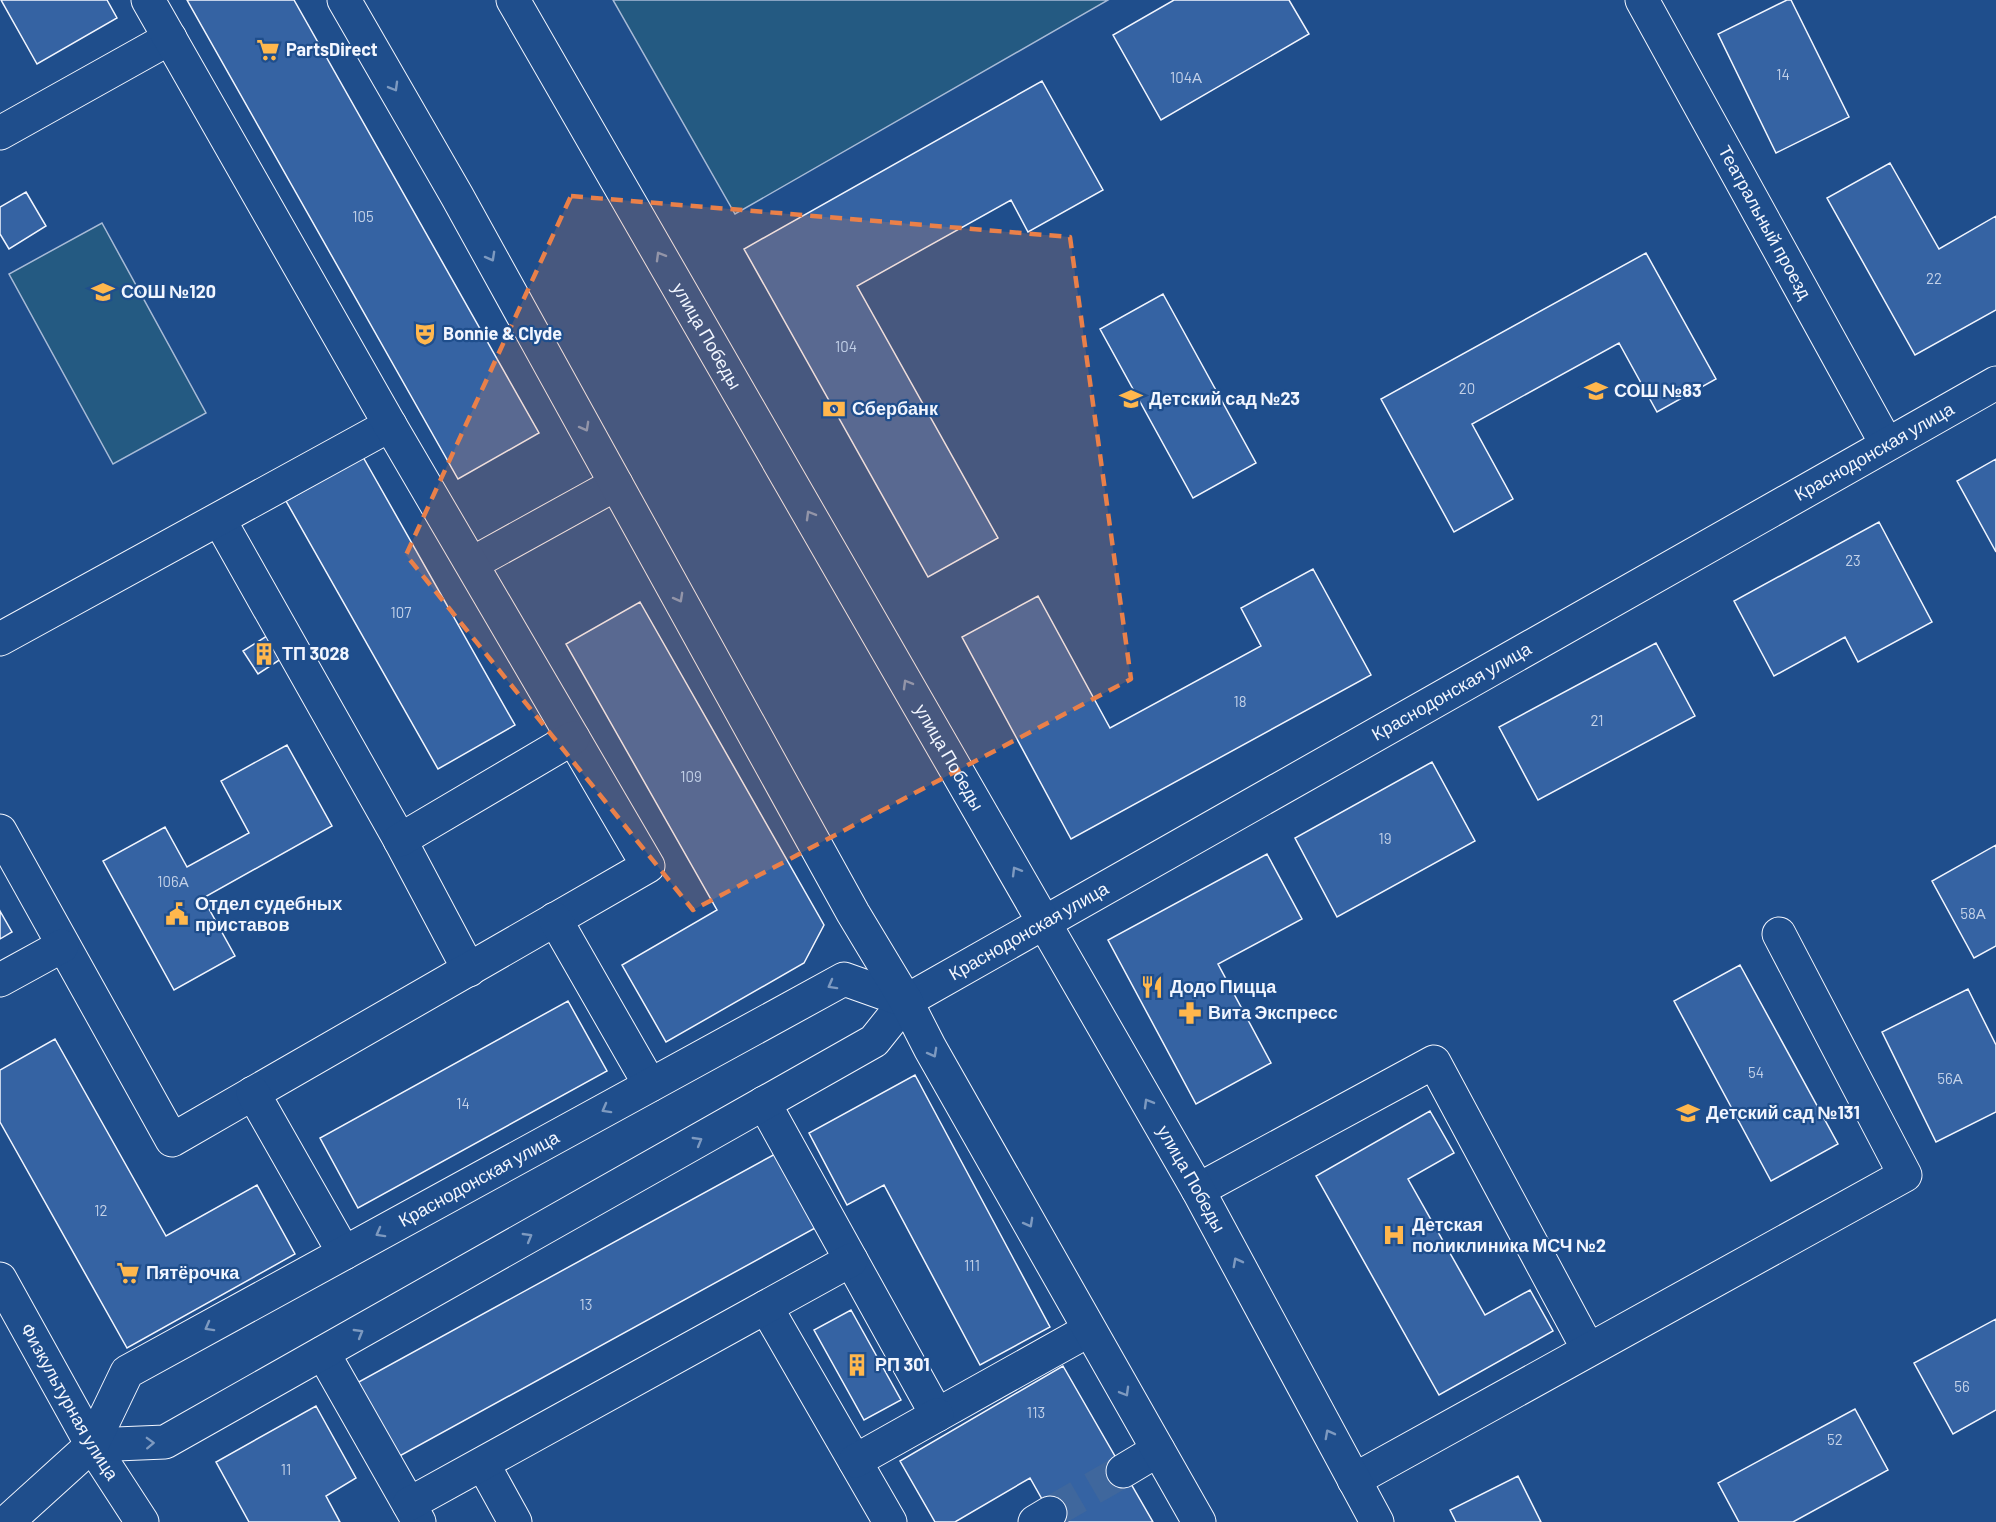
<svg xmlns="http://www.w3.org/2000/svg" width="1996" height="1522" font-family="Barlow,sans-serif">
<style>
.green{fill:#245a82;stroke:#a8bbd7;stroke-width:1.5}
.building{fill:#3563a3;stroke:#f2f6ff;stroke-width:1.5}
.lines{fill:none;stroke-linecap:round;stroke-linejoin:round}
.minor-tunnel{stroke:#3f679d;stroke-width:33;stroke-dasharray:33 16;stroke-linecap:butt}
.minor-casing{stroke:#f2f6ff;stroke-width:35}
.major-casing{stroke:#f2f6ff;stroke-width:35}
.minor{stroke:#1f4e8c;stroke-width:33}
.major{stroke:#1f4e8c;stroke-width:33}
.oneway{stroke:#7e9ac0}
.marked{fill:#ea8049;fill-opacity:0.2;stroke:#ea8049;stroke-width:4.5;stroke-dasharray:12 8;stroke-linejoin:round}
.labels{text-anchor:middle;stroke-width:4.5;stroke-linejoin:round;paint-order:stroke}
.number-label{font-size:15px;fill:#c3d1e8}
.poi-label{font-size:18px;font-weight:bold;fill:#f2f6ff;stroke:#1f4e8c;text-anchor:start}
.street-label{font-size:18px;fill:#f2f6ff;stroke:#1f4e8c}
</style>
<rect width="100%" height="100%" fill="#1f4e8c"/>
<path class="green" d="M 613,0 L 1108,0 L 735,214 Z
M 102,223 L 206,413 L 113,464 L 9,274 Z"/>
<path class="building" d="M 1,0 L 107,0 L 117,18 L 37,64 Z
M 187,0 L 294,0 L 539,433 L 458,479 Z
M 1174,0 L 1289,0 L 1309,34 L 1161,120 L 1113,35 Z
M 1787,0 L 1791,0 L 1849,117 L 1776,153 L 1718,34 Z
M 1042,81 L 1103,190 L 1028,232 L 1011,200 L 857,286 L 998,538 L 928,577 L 744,249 Z
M 1890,163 L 1939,249 L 1996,216 L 1996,310 L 1915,355 L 1827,198 Z
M 26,192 L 46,226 L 9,249 L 0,234 L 0,207 Z
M 1646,253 L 1716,379 L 1657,412 L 1619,343 L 1472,424 L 1513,499 L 1454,532 L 1381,399 Z
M 1163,294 L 1256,463 L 1193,498 L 1100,329 Z
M 363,457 L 515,725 L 438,769 L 286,501 Z
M 1996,459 L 1996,552 L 1957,481 Z
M 1879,522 L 1932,622 L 1858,662 L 1845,637 L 1774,676 L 1734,601 Z
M 1313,569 L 1371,675 L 1071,839 L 962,637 L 1038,596 L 1110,728 L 1261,646 L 1241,608 Z
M 640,602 L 824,925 L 804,963 L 666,1042 L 622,965 L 717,910 L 566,644 Z
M 270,634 L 284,657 L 258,674 L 243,651 Z
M 1656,643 L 1695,716 L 1538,800 L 1499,727 Z
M 287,745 L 332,826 L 203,898 L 235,956 L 174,990 L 103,861 L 165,827 L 187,867 L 249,833 L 221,781 Z
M 1432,762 L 1475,841 L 1337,917 L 1295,838 Z
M 1996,845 L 1996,946 L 1974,958 L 1932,881 Z
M 1267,854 L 1302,919 L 1218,964 L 1271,1063 L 1196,1104 L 1108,940 Z
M 0,911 L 12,932 L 0,939 Z
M 1740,965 L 1838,1144 L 1771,1181 L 1674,1001 Z
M 1968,989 L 1996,1045 L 1996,1112 L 1936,1142 L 1882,1032 Z
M 568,1001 L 607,1071 L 358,1208 L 320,1138 Z
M 55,1039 L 166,1236 L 257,1185 L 295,1254 L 127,1348 L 0,1122 L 0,1070 Z
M 915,1075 L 1050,1327 L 980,1365 L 884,1185 L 847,1205 L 809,1133 Z
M 1430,1111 L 1454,1153 L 1408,1179 L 1485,1315 L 1530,1290 L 1553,1331 L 1439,1395 L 1316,1176 Z
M 777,1153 L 817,1227 L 396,1458 L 355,1384 Z
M 851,1310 L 901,1400 L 864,1420 L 814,1330 Z
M 1996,1319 L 1996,1410 L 1953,1434 L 1914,1363 Z
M 1063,1366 L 1153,1522 L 1055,1522 L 1030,1478 L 955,1522 L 935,1522 L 900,1461 Z
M 316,1406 L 356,1478 L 326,1496 L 340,1522 L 249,1522 L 216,1462 Z
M 1855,1409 L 1888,1470 L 1793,1522 L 1739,1522 L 1718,1483 Z
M 1518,1476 L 1541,1522 L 1456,1522 L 1450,1510 Z"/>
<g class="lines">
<path class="minor-tunnel" d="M 1050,1513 L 1123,1471"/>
<g class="minor-casing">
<g id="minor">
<path id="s1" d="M 1642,0 L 1886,443"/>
<path d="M 0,133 L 170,38"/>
<path d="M 220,521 L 400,840 L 469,970"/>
<path d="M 473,563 L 616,484"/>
<path d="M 0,639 L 390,425"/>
<path d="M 0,831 L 172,1140 L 648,866 L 390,425 L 148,0"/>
<path d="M 400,840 L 573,738"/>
<path d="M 555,919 L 650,1085"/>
<path d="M 0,980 L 62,946"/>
<path d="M 253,1093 L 344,1253"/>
<path d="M 764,1103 L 937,1415 L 1089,1330"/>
<path d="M 1198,1190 L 1434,1062 L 1588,1349"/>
<path id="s2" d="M 0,1279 L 92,1445 L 142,1522"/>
<path d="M 766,1307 L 890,1522"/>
<path d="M 323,1353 L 419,1522"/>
<path id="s3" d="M 92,1445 L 165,1442 L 874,1041 L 906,1001 L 1996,383"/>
<path d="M 855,1461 L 937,1415"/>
<path d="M 483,1464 L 515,1522"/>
<path d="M 1123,1471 L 1158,1450"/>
<path d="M 1354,1480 L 1905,1175 L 1779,934"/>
<path d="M 409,1504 L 851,1260"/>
<path id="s4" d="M 7,1522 L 92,1445 L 127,1372 L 844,979 L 906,1001"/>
<path d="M 1035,1522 L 1050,1513"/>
</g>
</g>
<g class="major-casing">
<g id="major">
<path d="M 344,0 L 457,196 L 853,913 L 906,1001 L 930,1048 L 1199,1522"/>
<path id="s5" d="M 513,0 L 1198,1190 L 1377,1522"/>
</g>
</g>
<use href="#minor" class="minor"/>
<use href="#major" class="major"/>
</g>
<defs><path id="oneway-chevron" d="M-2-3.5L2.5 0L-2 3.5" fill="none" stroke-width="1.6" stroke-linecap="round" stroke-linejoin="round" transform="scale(1.5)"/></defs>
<g class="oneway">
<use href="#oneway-chevron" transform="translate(394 87) rotate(60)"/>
<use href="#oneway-chevron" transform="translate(660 256) rotate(-120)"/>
<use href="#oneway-chevron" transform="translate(491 257) rotate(61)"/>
<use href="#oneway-chevron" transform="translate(585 427) rotate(61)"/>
<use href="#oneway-chevron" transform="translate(810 515) rotate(-120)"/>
<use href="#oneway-chevron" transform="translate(679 598) rotate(61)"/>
<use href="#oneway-chevron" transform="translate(907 684) rotate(-120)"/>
<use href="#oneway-chevron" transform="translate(1016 871) rotate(-121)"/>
<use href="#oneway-chevron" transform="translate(832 985) rotate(151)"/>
<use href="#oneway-chevron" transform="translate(933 1053) rotate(61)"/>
<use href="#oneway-chevron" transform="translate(1148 1103) rotate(-120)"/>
<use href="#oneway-chevron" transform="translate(606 1109) rotate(151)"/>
<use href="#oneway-chevron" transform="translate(698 1141) rotate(-30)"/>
<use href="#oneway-chevron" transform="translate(1029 1223) rotate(61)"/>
<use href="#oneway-chevron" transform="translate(380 1233) rotate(151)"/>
<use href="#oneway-chevron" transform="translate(528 1237) rotate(-30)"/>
<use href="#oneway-chevron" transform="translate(1237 1262) rotate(-118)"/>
<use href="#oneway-chevron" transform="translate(209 1327) rotate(151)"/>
<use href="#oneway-chevron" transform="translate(359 1333) rotate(-30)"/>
<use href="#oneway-chevron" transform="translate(1125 1392) rotate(60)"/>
<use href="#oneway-chevron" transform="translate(1329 1434) rotate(-118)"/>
<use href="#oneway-chevron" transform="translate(150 1443) rotate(-2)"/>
</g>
<path class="marked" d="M 571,196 L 1070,237 L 1131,679 L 693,910 L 406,555 Z"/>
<defs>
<g id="supermarket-bare" transform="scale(1.8)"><path d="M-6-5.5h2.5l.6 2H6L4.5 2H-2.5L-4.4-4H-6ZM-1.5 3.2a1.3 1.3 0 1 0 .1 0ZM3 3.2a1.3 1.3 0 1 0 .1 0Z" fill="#ffb74d" stroke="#1f4e8c" stroke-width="2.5" paint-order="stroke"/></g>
<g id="school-bare" transform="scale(1.8)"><path d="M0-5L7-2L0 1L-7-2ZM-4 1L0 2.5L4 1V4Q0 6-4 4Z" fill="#ffb74d" stroke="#1f4e8c" stroke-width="2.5" paint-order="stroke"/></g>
<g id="theatre-bare" transform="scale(1.8)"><path d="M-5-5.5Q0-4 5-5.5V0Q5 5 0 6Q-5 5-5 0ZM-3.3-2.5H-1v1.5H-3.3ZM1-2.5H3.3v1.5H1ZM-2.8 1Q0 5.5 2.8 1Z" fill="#ffb74d" stroke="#1f4e8c" stroke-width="2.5" paint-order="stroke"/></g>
<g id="bank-bare" transform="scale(1.8)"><path d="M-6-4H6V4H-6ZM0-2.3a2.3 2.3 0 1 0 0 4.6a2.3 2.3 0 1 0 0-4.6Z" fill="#ffb74d" stroke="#1f4e8c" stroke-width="2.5" paint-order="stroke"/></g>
<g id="building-bare" transform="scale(1.8)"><path d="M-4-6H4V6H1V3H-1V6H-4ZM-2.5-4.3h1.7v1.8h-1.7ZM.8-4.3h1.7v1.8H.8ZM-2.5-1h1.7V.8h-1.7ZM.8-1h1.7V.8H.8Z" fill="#ffb74d" stroke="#1f4e8c" stroke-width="2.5" paint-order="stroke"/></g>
<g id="civic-bare" transform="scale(1.8)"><path d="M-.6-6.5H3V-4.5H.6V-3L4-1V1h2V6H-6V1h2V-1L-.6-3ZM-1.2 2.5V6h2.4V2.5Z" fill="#ffb74d" stroke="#1f4e8c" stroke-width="2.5" paint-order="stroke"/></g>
<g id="restaurant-bare" transform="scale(1.8)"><path d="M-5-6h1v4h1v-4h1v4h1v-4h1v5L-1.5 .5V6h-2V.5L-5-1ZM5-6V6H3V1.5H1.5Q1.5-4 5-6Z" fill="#ffb74d" stroke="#1f4e8c" stroke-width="2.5" paint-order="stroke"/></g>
<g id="pharmacy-bare" transform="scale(1.8)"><path d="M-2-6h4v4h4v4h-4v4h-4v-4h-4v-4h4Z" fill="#ffb74d" stroke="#1f4e8c" stroke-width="2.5" paint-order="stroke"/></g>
<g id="hospital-bare" transform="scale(1.8)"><path d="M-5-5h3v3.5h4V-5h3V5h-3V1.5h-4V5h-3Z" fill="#ffb74d" stroke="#1f4e8c" stroke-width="2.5" paint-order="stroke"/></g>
</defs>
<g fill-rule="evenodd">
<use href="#supermarket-bare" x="268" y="50"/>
<use href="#school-bare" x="103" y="292"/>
<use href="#theatre-bare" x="425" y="334"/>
<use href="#school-bare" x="1596" y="391"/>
<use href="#school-bare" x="1131" y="399"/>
<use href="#bank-bare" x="834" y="409"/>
<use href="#building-bare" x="264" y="654"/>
<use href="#civic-bare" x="177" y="914"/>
<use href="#restaurant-bare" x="1152" y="987"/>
<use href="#pharmacy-bare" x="1190" y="1013"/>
<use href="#school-bare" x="1688" y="1113"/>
<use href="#hospital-bare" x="1394" y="1235"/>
<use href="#supermarket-bare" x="128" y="1273"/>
<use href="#building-bare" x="857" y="1365"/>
</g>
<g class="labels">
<g class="number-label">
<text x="1783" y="80">14</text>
<text x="1186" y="83">104А</text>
<text x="363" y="222">105</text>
<text x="1934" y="284">22</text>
<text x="846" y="352">104</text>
<text x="1467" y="394">20</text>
<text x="1853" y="566">23</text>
<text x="401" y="618">107</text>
<text x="1240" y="707">18</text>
<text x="1597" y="726">21</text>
<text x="691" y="782">109</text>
<text x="1385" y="844">19</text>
<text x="173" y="887">106А</text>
<text x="1973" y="919">58А</text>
<text x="1756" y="1078">54</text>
<text x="1950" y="1084">56А</text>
<text x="463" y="1109">14</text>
<text x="101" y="1216">12</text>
<text x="972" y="1271">111</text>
<text x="586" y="1310">13</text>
<text x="1962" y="1392">56</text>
<text x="1036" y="1418">113</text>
<text x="1835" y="1445">52</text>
<text x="286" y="1475">11</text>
</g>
<g class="poi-label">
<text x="286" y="56">PartsDirect</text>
<text x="121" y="298">СОШ №120</text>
<text x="443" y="340">Bonnie &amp; Clyde</text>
<text x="1614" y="397">СОШ №83</text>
<text x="1149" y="405">Детский сад №23</text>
<text x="852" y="415">Сбербанк</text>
<text x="282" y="660">ТП 3028</text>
<text x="195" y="910">Отдел судебных<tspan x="195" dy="21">приставов</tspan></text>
<text x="1170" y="993">Додо Пицца</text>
<text x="1208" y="1019">Вита Экспресс</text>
<text x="1706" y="1119">Детский сад №131</text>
<text x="1412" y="1231">Детская<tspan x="1412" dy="21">поликлиника МСЧ №2</tspan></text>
<text x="146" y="1279">Пятёрочка</text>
<text x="875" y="1371">РП 301</text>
</g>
<g class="street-label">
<text dy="6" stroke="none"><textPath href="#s1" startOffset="254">Театральный проезд</textPath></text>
<text dy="6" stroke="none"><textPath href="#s5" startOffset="388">улица Победы</textPath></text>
<text dy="6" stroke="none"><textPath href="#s3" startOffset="2052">Краснодонская улица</textPath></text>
<text dy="6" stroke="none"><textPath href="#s3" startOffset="1566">Краснодонская улица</textPath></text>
<text dy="6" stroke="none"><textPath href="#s5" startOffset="874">улица Победы</textPath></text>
<text dy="6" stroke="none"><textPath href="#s3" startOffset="1080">Краснодонская улица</textPath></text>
<text dy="6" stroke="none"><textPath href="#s4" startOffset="597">Краснодонская улица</textPath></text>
<text dy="6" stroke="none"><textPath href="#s5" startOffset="1360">улица Победы</textPath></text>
<text dy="6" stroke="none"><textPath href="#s2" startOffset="141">Физкультурная улица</textPath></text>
</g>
</g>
</svg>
